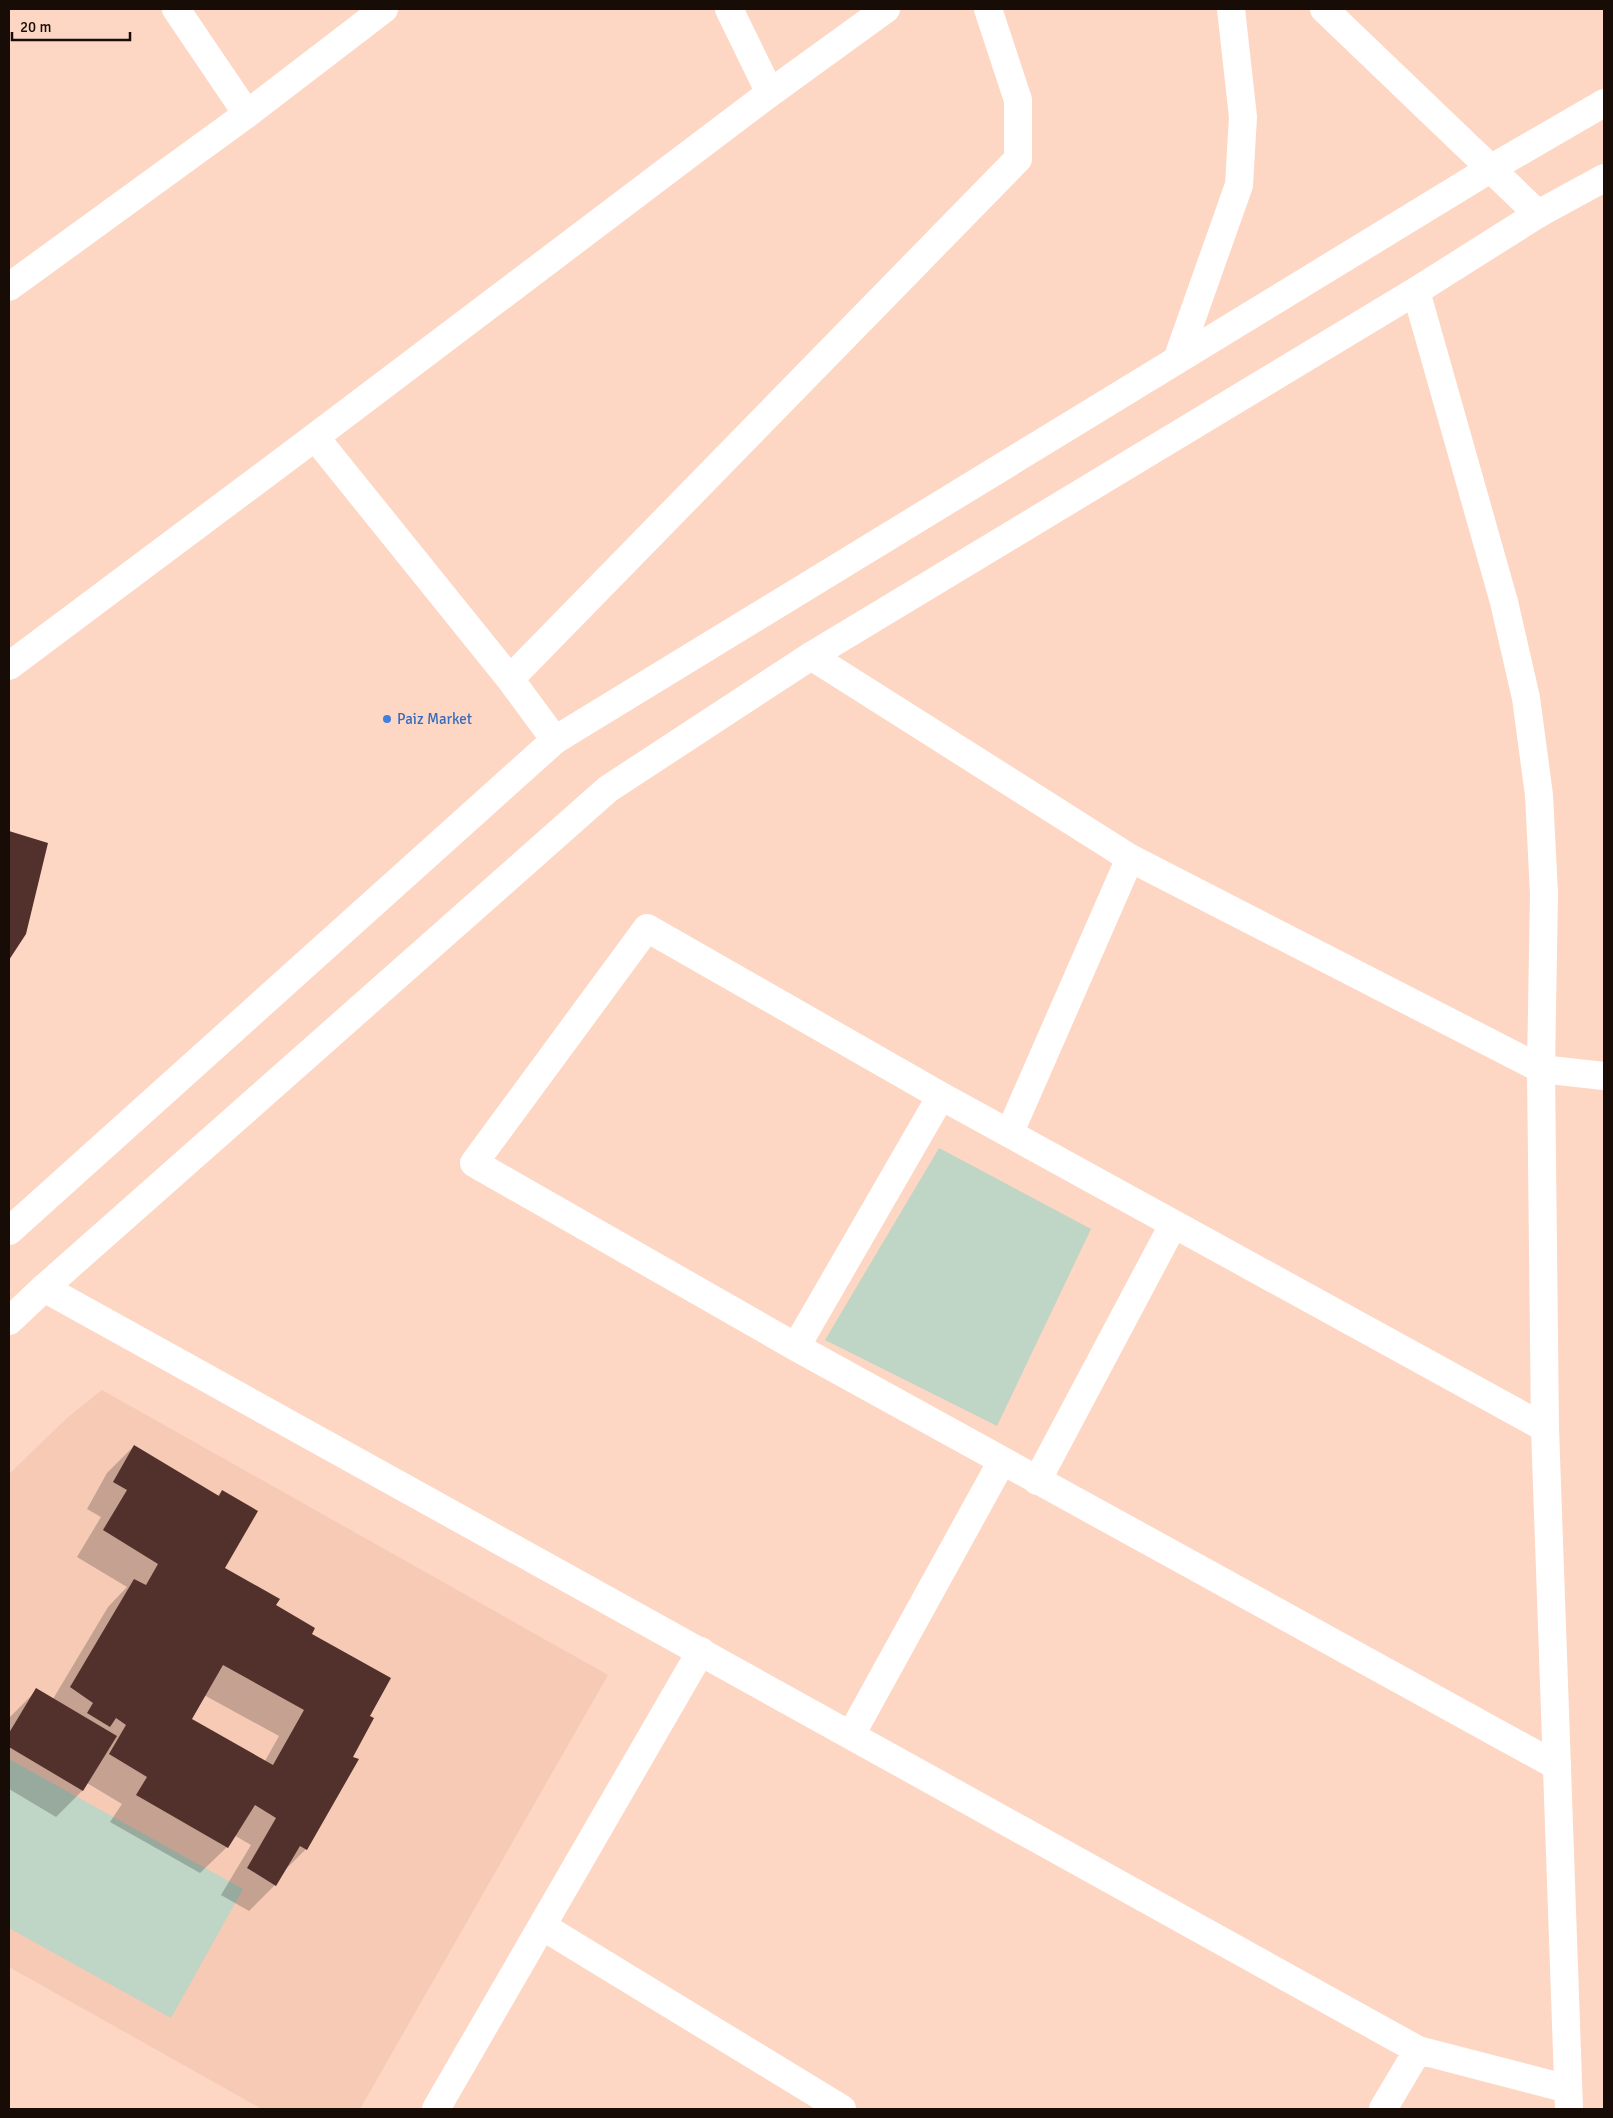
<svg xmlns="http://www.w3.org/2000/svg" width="1613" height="2118" font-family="Signika,sans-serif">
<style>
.built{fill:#f6cab4}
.green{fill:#bfd5c5}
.shadow{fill:#0003;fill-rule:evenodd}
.building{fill:#52312c;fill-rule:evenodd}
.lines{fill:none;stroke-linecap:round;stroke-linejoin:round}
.minor{stroke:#fff;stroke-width:28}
.tertiary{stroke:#fff;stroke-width:28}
.shop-dot{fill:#3f7fe0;stroke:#fdd7c4;stroke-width:2}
.labels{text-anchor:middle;stroke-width:5;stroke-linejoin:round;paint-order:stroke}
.shop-label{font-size:15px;fill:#366cbe;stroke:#fdd7c4;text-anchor:start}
</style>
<rect width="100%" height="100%" fill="#fdd7c4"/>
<path class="built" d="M 102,1390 L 608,1675 L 360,2109 L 262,2109 L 9,1967 L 9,1474 L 67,1418 Z"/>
<path class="green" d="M 939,1148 L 1091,1229 L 997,1426 L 825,1340 Z
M 9,1759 L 243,1889 L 171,2018 L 9,1928 Z"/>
<path class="shadow" d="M 9,833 L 46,844 L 25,933 L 9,958 Z
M 134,1446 L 217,1496 L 222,1491 L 223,1568 L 275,1605 L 310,1635 L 368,1716 L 306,1849 L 283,1872 L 275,1885 L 249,1911 L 221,1895 L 251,1845 L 234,1835 L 227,1847 L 200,1873 L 110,1822 L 122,1804 L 87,1783 L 82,1791 L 56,1817 L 9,1789 L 9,1718 L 37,1690 L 53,1699 L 108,1607 L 127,1587 L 77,1557 L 101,1517 L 87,1509 L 107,1473 ZM 204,1695 L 279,1736 L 265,1761 L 190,1720 Z"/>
<path class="building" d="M 9,831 L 48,843 L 26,934 L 9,960 Z
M 134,1445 L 219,1496 L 222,1490 L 258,1511 L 225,1568 L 280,1599 L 276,1605 L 315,1628 L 312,1634 L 391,1678 L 370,1716 L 374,1718 L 353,1757 L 359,1759 L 307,1850 L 300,1846 L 276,1886 L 247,1868 L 276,1818 L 255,1805 L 228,1848 L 136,1795 L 147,1777 L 109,1754 L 126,1725 L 116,1718 L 110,1727 L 87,1713 L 93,1703 L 70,1687 L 134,1579 L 146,1585 L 158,1564 L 103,1530 L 127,1490 L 113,1482 ZM 223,1665 L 304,1710 L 273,1765 L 192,1719 Z
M 36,1688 L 117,1736 L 83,1791 L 9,1747 L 9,1733 Z"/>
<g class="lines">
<path class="minor" d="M 176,9 L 247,114
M 729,9 L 770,93
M 1324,9 L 1538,214
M 9,287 L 247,114 L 384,9
M 315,437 L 510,679 L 555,740
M 811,656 L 1130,858 L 1541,1069 L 1604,1076
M 9,666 L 315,437 L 770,93 L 886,9
M 510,679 L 1018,159 L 1018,100 L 988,9
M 1010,1132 L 1130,858
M 44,1288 L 1418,2050 L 1568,2089
M 796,1347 L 941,1096
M 1545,1428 L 941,1096 L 647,928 L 474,1163 L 796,1347 L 1557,1766
M 1037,1481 L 1173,1225
M 851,1735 L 1002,1461
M 542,1926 L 842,2109
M 436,2109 L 701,1651
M 1383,2109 L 1418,2050"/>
<path class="tertiary" d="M 1416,291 L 1504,602 L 1526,698 L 1539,795 L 1544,893 L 1541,1069 L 1545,1428 L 1569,2109
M 1177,360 L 1239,185 L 1243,117 L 1231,9
M 9,1231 L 555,740 L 1490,169 L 1604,103
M 9,1321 L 44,1288 L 608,789 L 811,656 L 1416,291 L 1538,214 L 1604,178"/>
</g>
<circle class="shop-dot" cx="387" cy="719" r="5"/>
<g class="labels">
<g class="shop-label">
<text x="397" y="724">Paiz Market</text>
</g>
</g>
<rect width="1613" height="2118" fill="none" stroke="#180c06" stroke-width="20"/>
<path d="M12 32v8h118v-8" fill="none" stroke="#180c06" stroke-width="2.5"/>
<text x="20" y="32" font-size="15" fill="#180c06" stroke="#fdd7c4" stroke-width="4" paint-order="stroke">20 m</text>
</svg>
